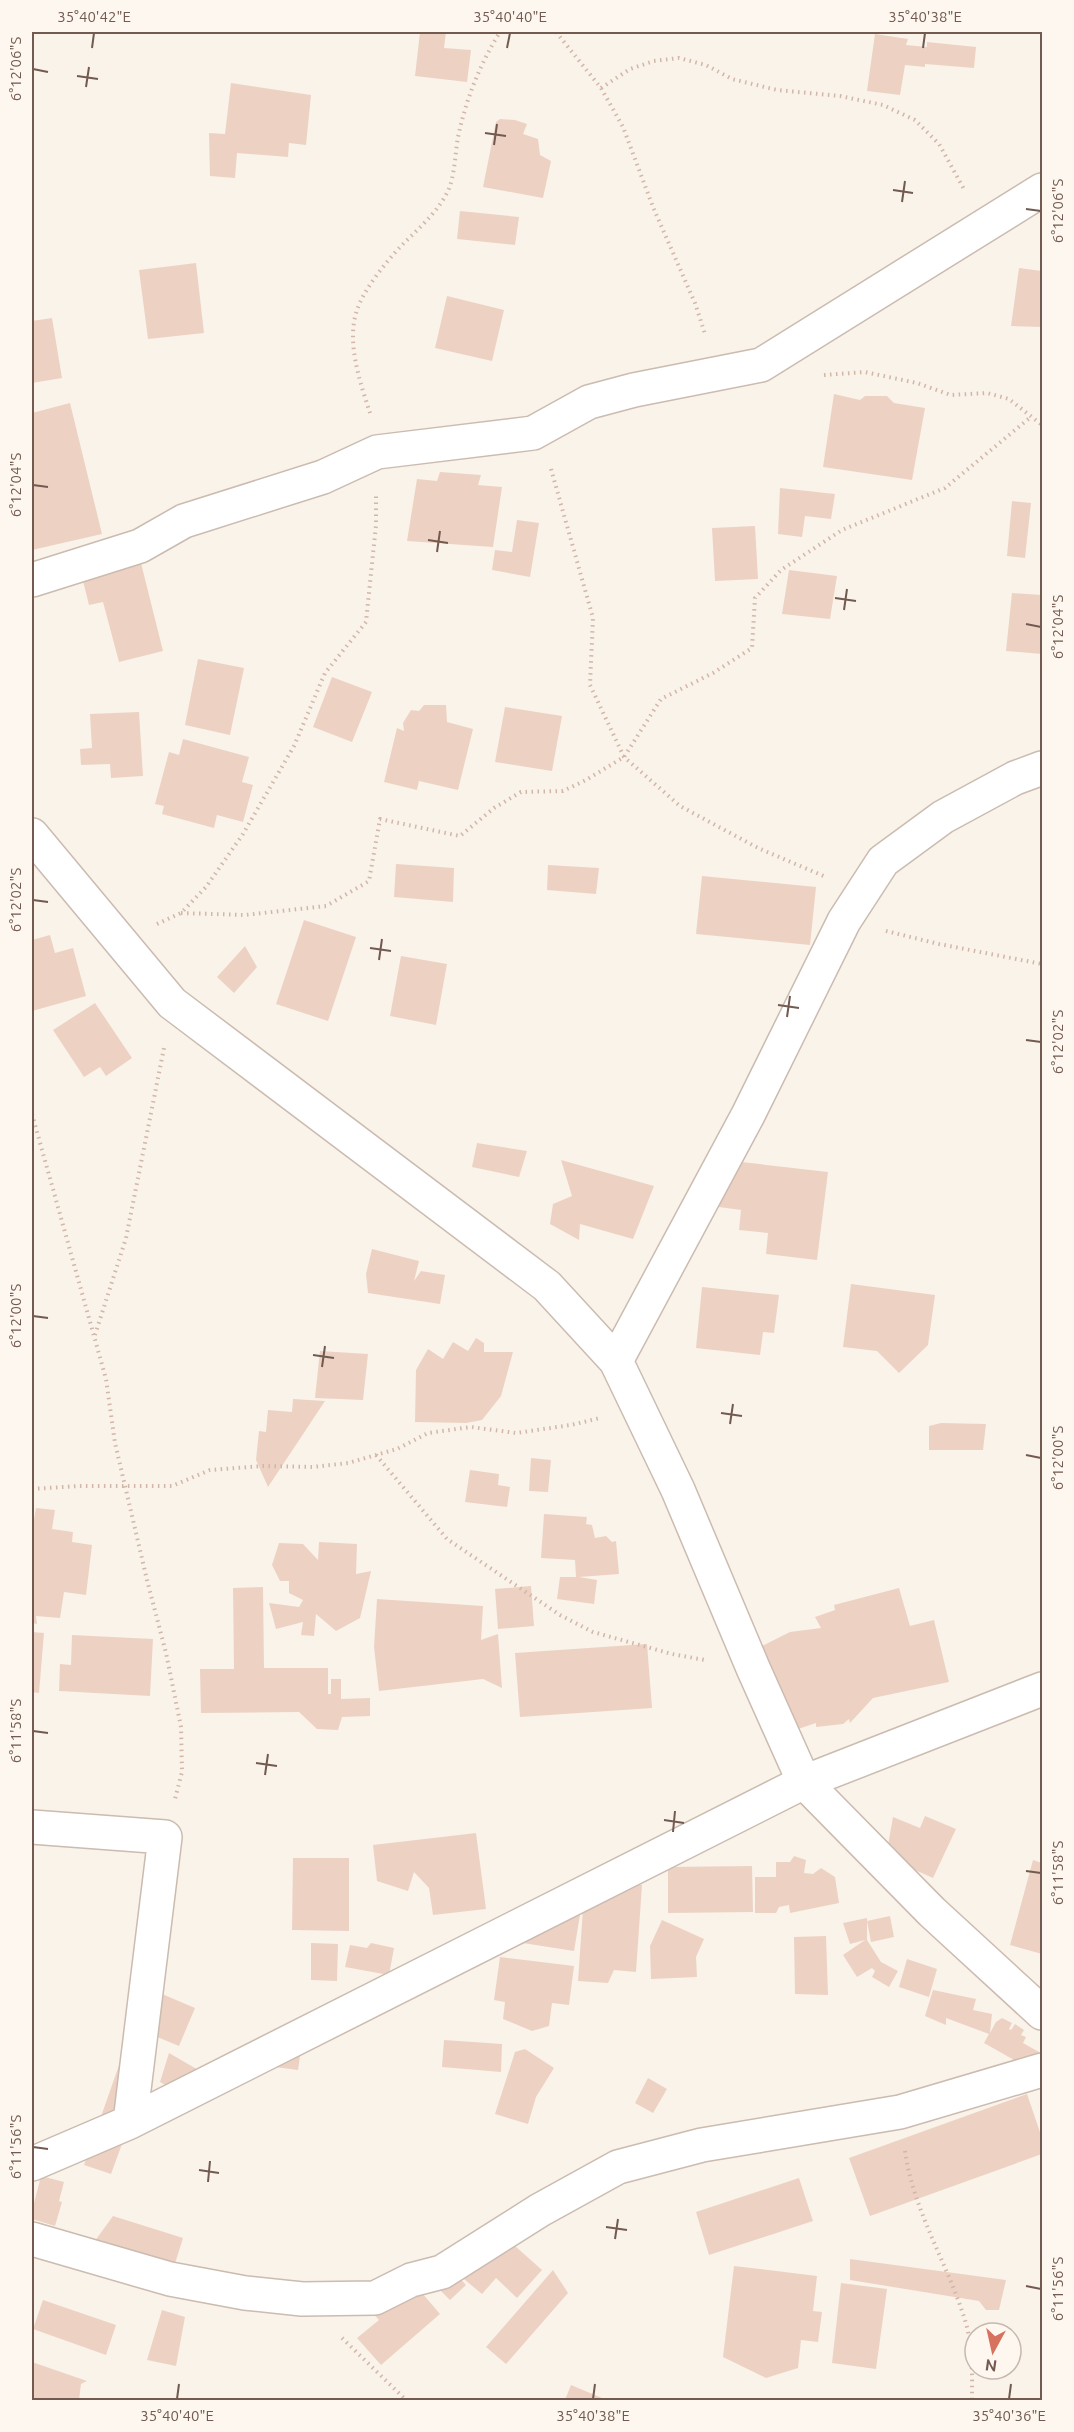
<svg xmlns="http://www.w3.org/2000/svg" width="1074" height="2432" font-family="Ubuntu,sans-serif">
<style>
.building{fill:#edd2c4}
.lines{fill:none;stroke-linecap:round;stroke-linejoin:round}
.minor-casing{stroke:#cbbbb0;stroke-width:36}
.path{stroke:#d2b6a7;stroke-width:4;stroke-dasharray:1.5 4.5;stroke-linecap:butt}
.minor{stroke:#fff;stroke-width:33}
.ticks{fill:none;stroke:#725a50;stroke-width:2}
.neatline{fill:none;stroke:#725a50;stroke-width:2}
.ticks-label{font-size:15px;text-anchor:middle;fill:#725a50}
</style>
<rect width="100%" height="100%" fill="#faf3e9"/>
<path class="building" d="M 420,32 L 446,32 L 444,48 L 471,50 L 467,82 L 415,76 Z
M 875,34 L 908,39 L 906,45 L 927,47 L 927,42 L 976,47 L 974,68 L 925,64 L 925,67 L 905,65 L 900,95 L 867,91 Z
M 231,83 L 311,95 L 306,145 L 289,143 L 288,157 L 237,153 L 235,178 L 210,176 L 209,133 L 225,134 Z
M 500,119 L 515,120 L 527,124 L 523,134 L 538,139 L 540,155 L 551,161 L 543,198 L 483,187 L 496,122 Z
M 460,211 L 519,217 L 515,245 L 457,239 Z
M 196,263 L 204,333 L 148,339 L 139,270 Z
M 1019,268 L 1042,271 L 1042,327 L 1011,326 Z
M 447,296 L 504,310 L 492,361 L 435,348 Z
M 52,318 L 62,378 L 32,383 L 32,321 Z
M 834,394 L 860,400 L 865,396 L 887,396 L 894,403 L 925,408 L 912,480 L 823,467 Z
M 70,403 L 102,534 L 32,550 L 32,413 Z
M 440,472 L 481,475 L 478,485 L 502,487 L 493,547 L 407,541 L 417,479 L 437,481 Z
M 780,488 L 835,494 L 831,519 L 805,516 L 802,537 L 778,534 Z
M 1012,501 L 1031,503 L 1025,558 L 1007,556 Z
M 517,520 L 539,523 L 530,577 L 492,570 L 495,550 L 512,552 Z
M 755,526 L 758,579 L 715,581 L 712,528 Z
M 140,559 L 163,651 L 119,662 L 103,602 L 89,605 L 81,573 Z
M 789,570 L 837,576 L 830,619 L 782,614 Z
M 1012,593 L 1042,595 L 1042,654 L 1006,651 Z
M 198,659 L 244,668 L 230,735 L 185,725 Z
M 332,677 L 372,692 L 352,742 L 313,727 Z
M 424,705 L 446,705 L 447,722 L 473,729 L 458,790 L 419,781 L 417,790 L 384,782 L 397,728 L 404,731 L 403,723 L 411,710 L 419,711 Z
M 505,707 L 562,716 L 552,771 L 495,762 Z
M 139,712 L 143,776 L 111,778 L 110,764 L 81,765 L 80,749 L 92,748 L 90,714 Z
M 183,739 L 249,757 L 242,782 L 253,785 L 243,822 L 217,815 L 214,828 L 162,814 L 164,806 L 155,804 L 169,752 L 179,755 Z
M 396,864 L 454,868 L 453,902 L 394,897 Z
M 548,865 L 599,868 L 596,894 L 547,890 Z
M 702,876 L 816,887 L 810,945 L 696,934 Z
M 304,920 L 356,937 L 328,1021 L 276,1004 Z
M 50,935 L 55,953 L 73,948 L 86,996 L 32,1011 L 32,940 Z
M 245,946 L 257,967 L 234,993 L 217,977 Z
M 401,956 L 447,964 L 436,1025 L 390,1016 Z
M 95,1003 L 132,1058 L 106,1076 L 100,1067 L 84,1077 L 53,1030 Z
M 477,1143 L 527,1151 L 519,1177 L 472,1167 Z
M 561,1160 L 654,1186 L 633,1239 L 580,1224 L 579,1240 L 550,1224 L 553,1204 L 572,1196 Z
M 724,1160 L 828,1172 L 817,1260 L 766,1254 L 768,1233 L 739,1230 L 741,1210 L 719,1207 Z
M 372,1249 L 419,1261 L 414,1281 L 421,1271 L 445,1275 L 440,1304 L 368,1293 L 366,1274 Z
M 851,1284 L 935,1295 L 928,1345 L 899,1373 L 877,1351 L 843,1347 Z
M 702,1287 L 779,1295 L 774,1333 L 763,1332 L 760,1355 L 696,1348 Z
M 476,1338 L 484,1343 L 484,1352 L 513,1352 L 501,1396 L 482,1420 L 466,1423 L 415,1422 L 416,1370 L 428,1349 L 443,1359 L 453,1342 L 468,1351 Z
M 320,1351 L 368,1354 L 363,1400 L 315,1398 Z
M 293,1399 L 325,1401 L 268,1487 L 256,1460 L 259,1431 L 266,1432 L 268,1410 L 292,1412 Z
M 941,1423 L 986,1424 L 983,1450 L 929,1450 L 929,1426 Z
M 531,1458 L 551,1460 L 548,1492 L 529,1491 Z
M 470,1470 L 499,1474 L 498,1485 L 510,1487 L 507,1507 L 465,1502 Z
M 36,1508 L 55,1510 L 52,1529 L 73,1532 L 72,1542 L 92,1545 L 86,1595 L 64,1592 L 60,1618 L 36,1616 L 37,1624 L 32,1623 L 32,1520 L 34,1520 Z
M 544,1514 L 587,1517 L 586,1524 L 592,1525 L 595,1538 L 606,1536 L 612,1542 L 616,1541 L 619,1574 L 579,1577 L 597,1580 L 594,1604 L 557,1599 L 560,1577 L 576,1577 L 575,1560 L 541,1558 Z
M 319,1542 L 357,1544 L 356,1574 L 371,1571 L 360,1618 L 336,1631 L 316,1614 L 314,1636 L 301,1635 L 303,1622 L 276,1629 L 269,1603 L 299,1607 L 303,1600 L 289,1593 L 289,1581 L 280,1581 L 272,1565 L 279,1543 L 303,1544 L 318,1560 Z
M 531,1586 L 534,1626 L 498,1629 L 495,1589 Z
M 263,1587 L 264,1668 L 328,1668 L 328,1694 L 331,1694 L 331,1679 L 341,1679 L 341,1699 L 370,1698 L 370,1716 L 342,1717 L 338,1730 L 317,1729 L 299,1712 L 201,1713 L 200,1669 L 234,1669 L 233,1588 Z
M 899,1588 L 910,1626 L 934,1620 L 949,1682 L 873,1698 L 850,1723 L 849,1719 L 843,1724 L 816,1727 L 816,1723 L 789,1732 L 762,1646 L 790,1632 L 821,1628 L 815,1617 L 835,1610 L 834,1605 Z
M 377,1599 L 483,1606 L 481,1640 L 498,1634 L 502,1688 L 483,1679 L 379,1691 L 374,1647 Z
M 32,1632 L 44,1633 L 39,1693 L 32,1692 Z
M 72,1635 L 153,1639 L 150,1696 L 59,1691 L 60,1664 L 71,1665 Z
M 647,1644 L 652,1708 L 520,1717 L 515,1653 Z
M 925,1816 L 956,1829 L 933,1878 L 886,1857 L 893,1817 L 920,1828 Z
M 476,1833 L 486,1909 L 433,1915 L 429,1888 L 414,1872 L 408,1891 L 377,1881 L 373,1845 Z
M 794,1856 L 806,1860 L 804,1873 L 813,1874 L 821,1868 L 835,1877 L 839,1903 L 790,1913 L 789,1905 L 779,1907 L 776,1913 L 755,1913 L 755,1877 L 776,1877 L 776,1862 L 790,1862 Z
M 293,1858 L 349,1858 L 349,1931 L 292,1930 Z
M 1033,1860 L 1042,1863 L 1042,1954 L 1010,1945 Z
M 752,1866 L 753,1912 L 668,1913 L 668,1867 Z
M 585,1880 L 642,1885 L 636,1972 L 614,1970 L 608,1983 L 578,1981 Z
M 531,1900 L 581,1909 L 574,1951 L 523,1943 Z
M 890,1916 L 894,1937 L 871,1942 L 867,1921 Z
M 867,1918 L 867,1940 L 881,1962 L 898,1971 L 889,1987 L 872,1977 L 875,1971 L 872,1968 L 857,1977 L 843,1955 L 865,1940 L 850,1944 L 843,1923 Z
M 662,1920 L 704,1939 L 696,1957 L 697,1977 L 651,1979 L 650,1946 Z
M 826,1936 L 828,1995 L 795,1994 L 794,1937 Z
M 311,1943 L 338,1944 L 337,1981 L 311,1980 Z
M 371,1943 L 394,1948 L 389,1975 L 345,1967 L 350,1945 L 367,1948 Z
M 500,1957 L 574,1966 L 569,2005 L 552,2003 L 549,2026 L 532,2031 L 503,2019 L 505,2002 L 494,2000 Z
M 907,1959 L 937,1969 L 929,1997 L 899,1987 Z
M 148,1988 L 195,2008 L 179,2046 L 131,2026 Z
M 933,1990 L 976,1999 L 973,2010 L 992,2014 L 990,2033 L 996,2022 L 1002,2018 L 1012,2023 L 1009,2029 L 1011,2030 L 1015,2024 L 1024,2030 L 1021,2035 L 1026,2037 L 1023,2043 L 1039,2052 L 1030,2069 L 984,2043 L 989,2034 L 946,2018 L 946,2025 L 925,2016 Z
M 444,2040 L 502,2044 L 501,2072 L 442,2067 Z
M 302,2043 L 298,2070 L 267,2066 Z
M 525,2049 L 554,2068 L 536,2097 L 528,2124 L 495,2114 L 515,2052 Z
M 124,2051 L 130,2122 L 111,2174 L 84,2165 Z
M 169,2053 L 207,2075 L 192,2100 L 160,2082 Z
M 648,2078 L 667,2089 L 653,2113 L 635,2103 Z
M 1027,2094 L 1042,2138 L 1042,2154 L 870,2216 L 849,2158 Z
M 41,2176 L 64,2182 L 59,2201 L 62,2202 L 55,2226 L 32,2219 L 32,2211 Z
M 799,2178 L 813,2221 L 709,2255 L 696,2212 Z
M 113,2216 L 183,2238 L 173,2270 L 92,2245 Z
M 498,2231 L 542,2270 L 517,2298 L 496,2278 L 482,2294 L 459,2275 Z
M 850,2259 L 1006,2280 L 999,2310 L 986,2310 L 979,2301 L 850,2280 Z
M 734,2266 L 817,2276 L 813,2311 L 822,2312 L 818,2342 L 801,2340 L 798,2368 L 766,2378 L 723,2357 Z
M 553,2270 L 568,2293 L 506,2364 L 486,2347 Z
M 455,2273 L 466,2285 L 450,2300 L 436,2286 Z
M 411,2280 L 440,2314 L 381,2365 L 357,2338 L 379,2320 L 367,2307 Z
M 841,2283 L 887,2289 L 876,2369 L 832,2363 Z
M 43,2300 L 116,2325 L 106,2355 L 33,2329 Z
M 162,2310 L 185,2317 L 176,2366 L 147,2360 Z
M 32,2362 L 87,2381 L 81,2384 L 79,2400 L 32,2400 Z
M 571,2385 L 602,2398 L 601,2400 L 565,2400 Z"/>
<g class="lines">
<g class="minor-casing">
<path id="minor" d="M 32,580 L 140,546 L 184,521 L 323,477 L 377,452 L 533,433 L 589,402 L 634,390 L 761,365 L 1042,190
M 32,835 L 172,1003 L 547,1286 L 616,1361 L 678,1490 L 753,1668 L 804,1782 L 932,1912 L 1042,2013
M 616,1361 L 748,1115 L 844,921 L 883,861 L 943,817 L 1015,778 L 1042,768
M 32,1827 L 165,1837 L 130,2122 L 804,1782 L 1042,1689
M 32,2164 L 130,2122
M 32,2239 L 170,2279 L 245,2293 L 302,2299 L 375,2298 L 411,2280 L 442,2272 L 540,2210 L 618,2167 L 702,2145 L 900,2112 L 1042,2070"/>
</g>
<path class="path" d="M 556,32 L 601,88 L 623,127 L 653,207 L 695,303 L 705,334
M 601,88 L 630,69 L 654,61 L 679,58 L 706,65 L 732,79 L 777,90 L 840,96 L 883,105 L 915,120 L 939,144 L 965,191
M 824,375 L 865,372 L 917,383 L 951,395 L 987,393 L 1009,399 L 1042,425
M 370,413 C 360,382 346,342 357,310 C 364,289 386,262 401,246 C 418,229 437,213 448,191 C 455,175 455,154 458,137 C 466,99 480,64 500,32
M 551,469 L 593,618 L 590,685 L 624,757 L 680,806 L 758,848 L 826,877
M 181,913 L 245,915 L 326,906 L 369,881 L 380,819 L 460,836 L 494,808 L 521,792 L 563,791 L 586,780 L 624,757 L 661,699 L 713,673 L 752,648 L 755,598 L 781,570 L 842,530 L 945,488 L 1032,416
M 157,924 L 181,913 L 206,887 L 243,834 L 294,746 L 325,673 L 366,622 L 376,525 L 376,496
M 886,931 L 939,944 L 1042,964
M 32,1114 L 106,1379 L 115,1443 L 147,1580 L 166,1653 L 181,1727 L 182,1772 L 175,1799
M 95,1335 L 126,1238 L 164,1048
M 376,1455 L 447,1539 L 560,1615 L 593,1632 L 672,1654 L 705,1660
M 32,1489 L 79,1486 L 172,1486 L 210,1470 L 263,1466 L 313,1467 L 348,1463 L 397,1449 L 428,1433 L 471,1427 L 516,1433 L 571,1425 L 600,1418
M 905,2151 C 913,2209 945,2259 963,2314 C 973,2341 972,2372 972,2400
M 342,2338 L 406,2400"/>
<use href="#minor" class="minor"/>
</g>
<path class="ticks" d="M 92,48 L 94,33M 507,48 L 510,33M 923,48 L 925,33M 33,69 L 48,72M 77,76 L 98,79M 86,87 L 89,67M 485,133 L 506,136M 494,145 L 497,124M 893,190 L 913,193M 902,202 L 905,181M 1026,209 L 1041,211M 33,485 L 48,487M 428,540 L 448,543M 437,552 L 440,531M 835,598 L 856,601M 844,610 L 847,589M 1026,624 L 1041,627M 33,900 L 48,902M 370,948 L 391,951M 379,960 L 382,939M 778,1005 L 799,1008M 787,1017 L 790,996M 1026,1040 L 1041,1042M 33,1316 L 48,1318M 313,1355 L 334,1358M 322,1367 L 325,1346M 721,1413 L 742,1416M 730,1424 L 733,1404M 1026,1455 L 1041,1458M 33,1731 L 48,1733M 256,1763 L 277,1766M 265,1775 L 268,1754M 664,1820 L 684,1823M 673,1832 L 675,1811M 1026,1871 L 1041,1873M 33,2147 L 48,2149M 199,2170 L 219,2173M 208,2182 L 210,2161M 606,2227 L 627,2230M 615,2239 L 618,2219M 1026,2286 L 1041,2289M 177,2399 L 179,2384M 593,2399 L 595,2384M 1009,2399 L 1011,2384"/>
<rect width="1074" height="2432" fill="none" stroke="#fdf7ef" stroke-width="66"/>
<g transform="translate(993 2351) rotate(188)"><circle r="28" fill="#fdf7ef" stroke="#c5b8af" stroke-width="1.5"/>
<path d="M0-4.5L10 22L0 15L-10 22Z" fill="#d6725d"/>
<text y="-9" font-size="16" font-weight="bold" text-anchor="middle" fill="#725a50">N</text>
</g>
<rect x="33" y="33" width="1008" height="2366" class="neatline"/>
<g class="ticks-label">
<text x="94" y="22">35°40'42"E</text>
<text x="510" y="22">35°40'40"E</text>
<text x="925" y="22">35°40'38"E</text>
<text transform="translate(16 69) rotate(-90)" y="5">6°12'06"S</text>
<text transform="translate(1058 211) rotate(-90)" y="5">6°12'06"S</text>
<text transform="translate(16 485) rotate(-90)" y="5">6°12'04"S</text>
<text transform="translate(1058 627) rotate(-90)" y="5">6°12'04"S</text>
<text transform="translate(16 900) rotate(-90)" y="5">6°12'02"S</text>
<text transform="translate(1058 1042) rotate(-90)" y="5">6°12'02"S</text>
<text transform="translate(16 1316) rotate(-90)" y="5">6°12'00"S</text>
<text transform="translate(1058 1458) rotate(-90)" y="5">6°12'00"S</text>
<text transform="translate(16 1731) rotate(-90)" y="5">6°11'58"S</text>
<text transform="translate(1058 1873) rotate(-90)" y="5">6°11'58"S</text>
<text transform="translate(16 2147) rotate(-90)" y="5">6°11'56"S</text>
<text transform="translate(1058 2289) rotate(-90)" y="5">6°11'56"S</text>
<text x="177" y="2421">35°40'40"E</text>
<text x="593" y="2421">35°40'38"E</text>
<text x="1009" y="2421">35°40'36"E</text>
</g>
</svg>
